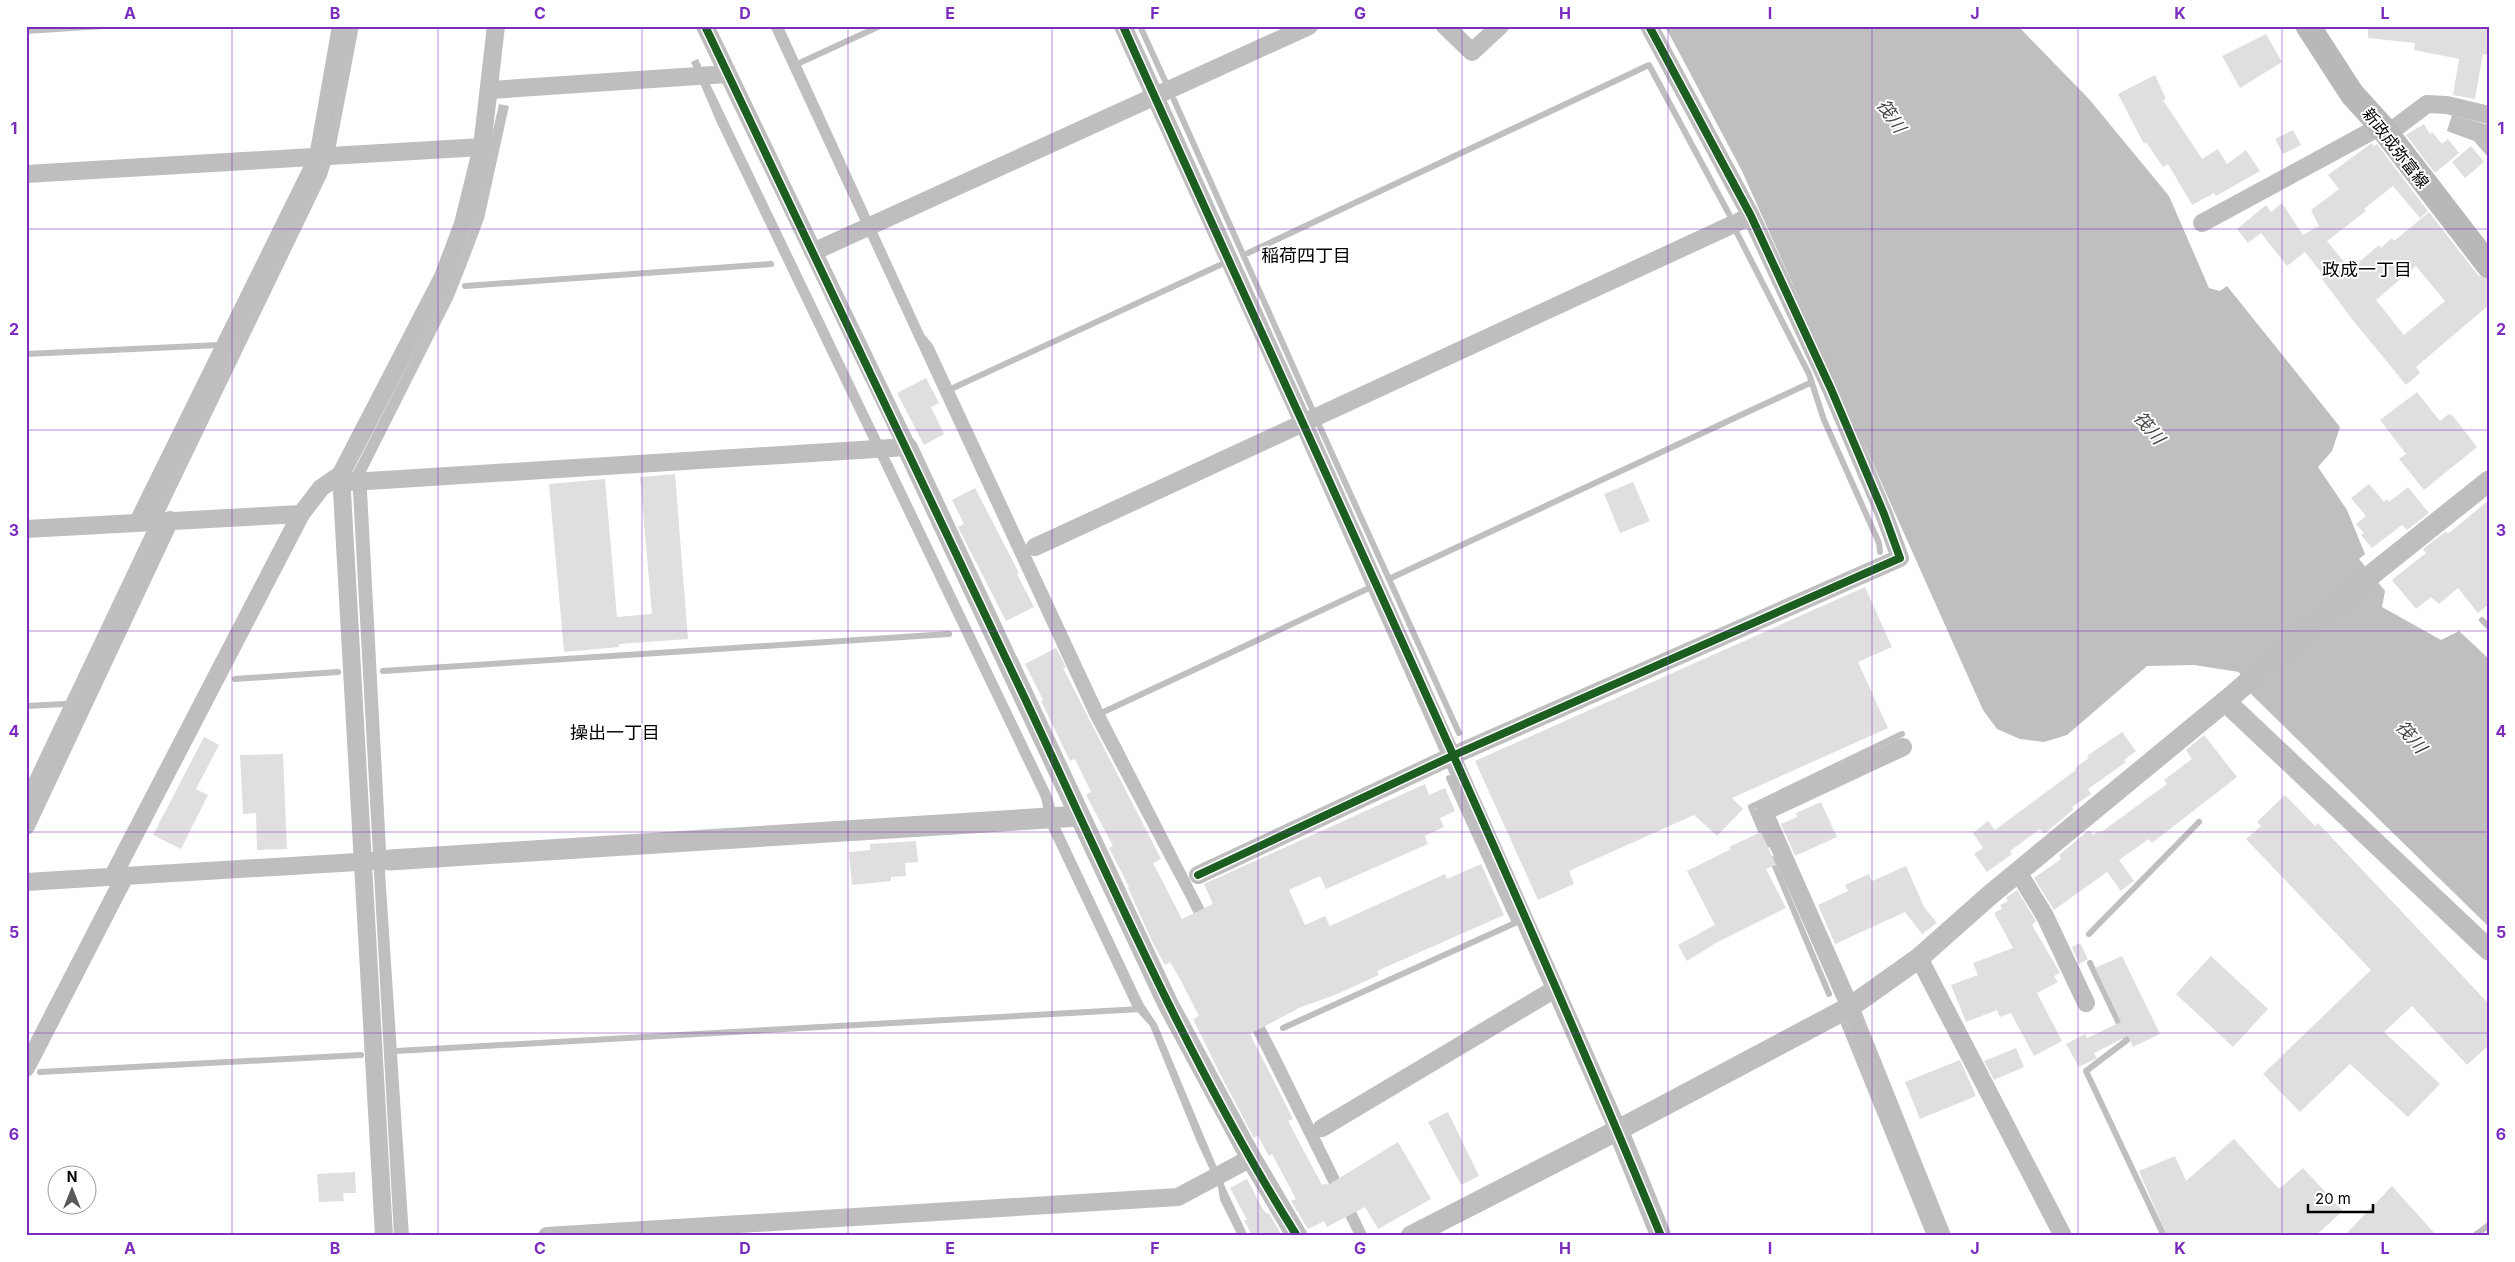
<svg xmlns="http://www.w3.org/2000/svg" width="2515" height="1262" font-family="Inter,'Noto Sans JP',sans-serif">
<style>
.water{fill:#bfbfbf}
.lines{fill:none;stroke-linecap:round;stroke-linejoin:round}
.stream{stroke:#bfbfbf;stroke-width:6}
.building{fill:#dfdfdf;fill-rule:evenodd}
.minor{stroke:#bebebe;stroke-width:18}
.tertiary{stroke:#bebebe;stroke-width:21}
.secondary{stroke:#b8b8b8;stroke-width:25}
.cycleway-casing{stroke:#fff;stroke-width:11}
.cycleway{stroke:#1b5e20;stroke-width:8}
.grid{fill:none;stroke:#7b2cbf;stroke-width:1;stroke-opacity:0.55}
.labels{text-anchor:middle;stroke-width:4;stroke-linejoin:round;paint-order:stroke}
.street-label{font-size:16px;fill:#000;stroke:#fff}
.water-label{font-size:18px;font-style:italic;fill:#444;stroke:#fff}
.neighbourhood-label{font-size:18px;fill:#000;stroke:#fff}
.neatline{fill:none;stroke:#7b2cbf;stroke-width:2}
.grid-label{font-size:16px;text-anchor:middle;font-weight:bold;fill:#7b2cbf}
</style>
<rect width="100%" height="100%" fill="#fff"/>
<path class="water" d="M 349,26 L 359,26 L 336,146 L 327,176 L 166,510 L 26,809 L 26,785 L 146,532 L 152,511 L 319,174 Z
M 770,26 L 783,26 L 924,334 L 933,345 L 1104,712 L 1283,1062 L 1368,1236 L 1355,1236 L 1184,894 L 1090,717 Z
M 1665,26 L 2018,26 L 2089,99 L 2169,196 L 2209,288 L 2220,291 L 2227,286 L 2340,427 L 2332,451 L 2318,467 L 2347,510 L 2365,554 L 2359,559 L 2385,591 L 2382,607 L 2441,640 L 2459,631 L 2489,659 L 2489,927 L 2250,693 L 2239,672 L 2194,665 L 2147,666 L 2067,735 L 2044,742 L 2020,739 L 1997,729 L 1983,710 L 1742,171 Z
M 698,59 L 1052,796 L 1060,827 L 1143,1003 L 1157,1024 L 1226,1189 L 1248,1236 L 1238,1236 L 1220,1200 L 1218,1187 L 1197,1142 L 1150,1026 L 1132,1006 L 1048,828 L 1041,798 L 717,123 L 691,62 Z
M 499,104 L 509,106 L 484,219 L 467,264 L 453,299 L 366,472 L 386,850 L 385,872 L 409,1236 L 394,1236 L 352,474 L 451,280 L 471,228 Z
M 2452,115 L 2489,125 L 2489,158 L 2474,141 L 2447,131 Z"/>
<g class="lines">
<path class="stream" d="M 1140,26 L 1166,83
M 26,31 L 103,26
M 795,65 L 880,26
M 1174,100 L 1313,411
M 1737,233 L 1809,374 L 1824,420 L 1879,543 L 1880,552
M 1248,253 L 1649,65 L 1729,214
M 465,286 L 771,264
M 26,354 L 219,345
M 953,388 L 1220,265
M 1319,425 L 1459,733
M 1391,578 L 1812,382
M 2482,620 L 2489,627
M 383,671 L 949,634
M 235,679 L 338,672
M 26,706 L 65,704
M 1097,715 L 1367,589
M 1767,845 L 1751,807 L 1902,734
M 1772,859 L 1829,994
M 2089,934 L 2199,822
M 2090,963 L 2127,1040 L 2086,1071 L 2164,1236
M 1844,1024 L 1930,1236
M 1283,1028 L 1515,923 L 1449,778
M 396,1051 L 1141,1009
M 40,1072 L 361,1055
M 2474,1236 L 2489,1225"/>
</g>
<path class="building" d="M 2368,26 L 2489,26 L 2489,56 L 2483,54 L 2475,99 L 2453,95 L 2459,59 L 2414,50 L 2415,43 L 2368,38 Z
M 2266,34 L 2282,62 L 2240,88 L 2222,56 Z
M 2155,75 L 2166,99 L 2163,100 L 2202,159 L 2218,149 L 2227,164 L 2246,150 L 2260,171 L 2216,196 L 2214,193 L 2192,205 L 2168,164 L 2163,167 L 2146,142 L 2144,144 L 2118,94 Z
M 2424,124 L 2430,134 L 2432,132 L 2442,144 L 2448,139 L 2459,153 L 2435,173 L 2406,135 Z
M 2293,130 L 2301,145 L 2283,154 L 2275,139 Z
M 2372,143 L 2374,146 L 2377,144 L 2428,211 L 2420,218 L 2393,186 L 2364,209 L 2366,211 L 2327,241 L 2348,267 L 2356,260 L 2358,263 L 2379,245 L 2381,248 L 2392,238 L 2394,241 L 2429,212 L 2478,275 L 2489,280 L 2489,305 L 2416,367 L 2420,373 L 2406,385 L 2352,319 L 2322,279 L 2325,277 L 2305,252 L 2287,266 L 2261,233 L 2248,243 L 2237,229 L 2266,205 L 2271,212 L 2282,203 L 2303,235 L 2319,226 L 2311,210 L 2339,189 L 2328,175 ZM 2416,266 L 2445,301 L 2404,335 L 2376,300 Z
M 2471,146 L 2484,162 L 2465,178 L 2452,162 Z
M 926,378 L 939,403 L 931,407 L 944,434 L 924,445 L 897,393 Z
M 2417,392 L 2440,421 L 2449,414 L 2453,416 L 2477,447 L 2424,490 L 2399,459 L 2406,454 L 2380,420 Z
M 675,474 L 688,639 L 619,644 L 619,647 L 564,652 L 549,484 L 605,479 L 617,617 L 652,614 L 640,477 Z
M 1633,482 L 1650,521 L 1620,533 L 1604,494 Z
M 2369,484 L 2384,502 L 2387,499 L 2389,502 L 2408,487 L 2429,513 L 2407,530 L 2402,525 L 2372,548 L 2361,535 L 2364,533 L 2356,524 L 2366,516 L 2351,498 Z
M 975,488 L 1019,573 L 1017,574 L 1034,607 L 1006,621 L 958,527 L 964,524 L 952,500 Z
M 2489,500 L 2489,604 L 2478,613 L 2458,588 L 2439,604 L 2431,597 L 2416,609 L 2392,580 L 2426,553 L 2423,549 L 2445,532 L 2449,533 Z
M 1865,587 L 1892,647 L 1858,662 L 1888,728 L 1732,798 L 1743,809 L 1717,836 L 1694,815 L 1569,871 L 1574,884 L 1538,900 L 1475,761 Z
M 1056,648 L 1066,667 L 1063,668 L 1161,859 L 1153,863 L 1182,919 L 1213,904 L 1204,884 L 1425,784 L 1429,795 L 1445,788 L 1455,811 L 1440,818 L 1444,827 L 1425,836 L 1428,844 L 1326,889 L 1320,876 L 1289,890 L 1305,925 L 1325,916 L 1330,926 L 1445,874 L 1447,879 L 1481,864 L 1504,915 L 1377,971 L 1379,975 L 1335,995 L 1301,1007 L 1250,1034 L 1293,1119 L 1288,1121 L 1322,1185 L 1327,1183 L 1328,1185 L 1398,1142 L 1431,1199 L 1378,1229 L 1365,1207 L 1327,1227 L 1324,1221 L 1308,1229 L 1291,1201 L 1296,1199 L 1272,1154 L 1269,1156 L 1258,1136 L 1254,1138 L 1220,1074 L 1193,1019 L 1199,1016 L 1180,979 L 1170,962 L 1165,965 L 1152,941 L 1128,888 L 1129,887 L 1109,848 L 1113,846 L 1086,795 L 1091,792 L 1075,759 L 1070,761 L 1041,701 L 1043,700 L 1025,664 Z
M 2122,732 L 2136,751 L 2124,760 L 2126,762 L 2088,789 L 2091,794 L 2072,807 L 2074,809 L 2044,834 L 2040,829 L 2010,851 L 2012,854 L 1987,872 L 1974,854 L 1983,848 L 1973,833 L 1988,821 L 1995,830 L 2076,770 L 2075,768 L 2089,758 L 2087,756 Z
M 2204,735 L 2237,777 L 2152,843 L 2149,839 L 2119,860 L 2134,881 L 2121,891 L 2107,872 L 2054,910 L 2034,878 L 2061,859 L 2059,855 L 2089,830 L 2093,835 L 2099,831 L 2100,833 L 2167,784 L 2164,780 L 2192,759 L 2186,750 Z
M 204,737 L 219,745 L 196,789 L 208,795 L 181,849 L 153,835 Z
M 283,754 L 287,849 L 257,850 L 256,813 L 243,814 L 240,755 Z
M 2285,795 L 2315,826 L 2318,823 L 2489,1004 L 2489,1045 L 2467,1065 L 2412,1006 L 2384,1032 L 2440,1084 L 2408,1117 L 2350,1064 L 2300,1112 L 2263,1074 L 2371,970 L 2246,839 L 2261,826 L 2257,822 Z
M 1821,802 L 1837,837 L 1795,856 L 1781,824 L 1797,817 L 1796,813 Z
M 1761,832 L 1776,865 L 1766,869 L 1786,908 L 1714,944 L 1687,961 L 1678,945 L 1715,925 L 1687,871 L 1731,849 L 1729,847 Z
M 916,841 L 918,862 L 905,863 L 906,876 L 891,877 L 891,881 L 852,885 L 849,852 L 870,850 L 870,844 Z
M 1906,866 L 1924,907 L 1937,923 L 1922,934 L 1905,912 L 1835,944 L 1818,905 L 1848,891 L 1845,885 L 1869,874 L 1872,881 Z
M 2017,890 L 2036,921 L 2032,925 L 2060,973 L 2054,976 L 2058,982 L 2037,993 L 2062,1041 L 2034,1056 L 2011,1013 L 2000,1017 L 1997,1010 L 1966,1022 L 1951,985 L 1978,975 L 1973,963 L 2013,948 L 1994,913 L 2002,909 L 2000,905 L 2008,901 L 2006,898 Z
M 2080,943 L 2088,959 L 2079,964 L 2072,947 Z
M 2122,956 L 2160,1034 L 2133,1047 L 2128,1036 L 2094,1053 L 2097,1058 L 2079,1067 L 2066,1044 L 2085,1034 L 2087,1038 L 2121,1022 L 2095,968 Z
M 2211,956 L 2268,1009 L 2233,1047 L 2176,994 Z
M 2016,1048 L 2024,1067 L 1994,1080 L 1984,1061 Z
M 1960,1060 L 1976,1096 L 1920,1119 L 1905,1082 Z
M 1448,1112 L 1479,1176 L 1461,1185 L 1428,1122 Z
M 2234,1139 L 2279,1189 L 2303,1168 L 2343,1211 L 2315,1236 L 2167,1236 L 2139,1171 L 2175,1156 L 2186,1181 Z
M 355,1172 L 356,1193 L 343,1193 L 344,1201 L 319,1202 L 317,1174 Z
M 1247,1179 L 1262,1208 L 1267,1214 L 1269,1213 L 1282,1236 L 1252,1236 L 1244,1220 L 1247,1220 L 1230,1188 Z
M 2392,1186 L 2437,1236 L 2344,1236 Z"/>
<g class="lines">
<path class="minor" d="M 1123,26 L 1303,422 L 1618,1130
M 1445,26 L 1472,52 L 1500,26
M 491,90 L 727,74
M 2386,135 L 2427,104 L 2447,105 L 2489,115
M 26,174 L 482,147
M 2202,223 L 2381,126
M 813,252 L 1309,26
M 341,474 L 350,482 L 368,481 L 907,447 L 705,26
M 341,474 L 384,1236
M 138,522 L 318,157 L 341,26
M 26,529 L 301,514
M 1035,547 L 1751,216
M 1903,747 L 1764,812 L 1850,1007 L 1942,1236
M 26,826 L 170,520
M 2018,872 L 2045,916 L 2086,1003
M 1198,875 L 1452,756 L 1900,558 L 1884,514 L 1831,389 L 1751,216 L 1649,26
M 113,876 L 301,514 L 321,488 L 341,474 L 443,277 L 463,224 L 482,147 L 496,26
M 26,882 L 390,860
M 1919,958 L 2063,1236
M 26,1068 L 125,876
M 1322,1128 L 1555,989
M 547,1236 L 1178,1197 L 1251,1158"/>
<path class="tertiary" d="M 907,447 L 1168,1004 L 1251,1158 L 1297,1236
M 2225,701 L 2489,950
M 390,860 L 1080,816
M 1618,1130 L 1661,1236
M 1411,1236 L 1618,1130 L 1850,1007 L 1919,958 L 1990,895 L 2234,694 L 2376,571 L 2489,481"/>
<path class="secondary" d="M 2308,26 L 2352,94 L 2381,126 L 2489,266"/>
<g class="cycleway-casing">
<path id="cycleway" d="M 705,26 C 813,252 921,478 1028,705 C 1112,884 1191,1068 1297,1236
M 1123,26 C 1303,429 1493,828 1661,1236
M 1198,875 L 1452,756 L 1900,558 L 1884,514 L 1831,389 L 1751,216 L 1649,26"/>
</g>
<use href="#cycleway" class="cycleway"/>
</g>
<path class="grid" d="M 232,26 L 232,1236M 438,26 L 438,1236M 642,26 L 642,1236M 848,26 L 848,1236M 1052,26 L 1052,1236M 1258,26 L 1258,1236M 1462,26 L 1462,1236M 1668,26 L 1668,1236M 1872,26 L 1872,1236M 2078,26 L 2078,1236M 2282,26 L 2282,1236M 26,229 L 2489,229M 26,430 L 2489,430M 26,631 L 2489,631M 26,832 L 2489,832M 26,1033 L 2489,1033"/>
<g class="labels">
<g class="street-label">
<text transform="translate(2396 148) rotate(52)" y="6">新政成弥富線</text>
</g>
<g class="water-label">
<text transform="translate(1891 116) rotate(56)" y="6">筏川</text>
<text transform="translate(2149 428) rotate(50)" y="6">筏川</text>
<text transform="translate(2411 737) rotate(50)" y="6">筏川</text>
</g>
<g class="neighbourhood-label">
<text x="1306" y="262">稲荷四丁目</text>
<text x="2367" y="276">政成一丁目</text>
<text x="615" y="739">操出一丁目</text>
</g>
</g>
<rect width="2515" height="1262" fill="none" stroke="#ffffff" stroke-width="55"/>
<g transform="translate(72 1190)"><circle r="24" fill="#ffffff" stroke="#999999"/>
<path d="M0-4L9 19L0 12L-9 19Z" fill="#595959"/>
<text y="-8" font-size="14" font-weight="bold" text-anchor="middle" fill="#000000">N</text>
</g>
<path d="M2308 1204v8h65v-8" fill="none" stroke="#000000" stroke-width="2.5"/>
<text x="2315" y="1204" font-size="15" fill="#000000" stroke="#ffffff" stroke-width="4" paint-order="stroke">20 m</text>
<rect x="28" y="28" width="2460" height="1206" class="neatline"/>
<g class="grid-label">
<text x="130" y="19">A</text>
<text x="335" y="19">B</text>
<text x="540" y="19">C</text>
<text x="745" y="19">D</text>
<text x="950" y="19">E</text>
<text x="1155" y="19">F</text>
<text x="1360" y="19">G</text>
<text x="1565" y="19">H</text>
<text x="1770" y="19">I</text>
<text x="1975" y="19">J</text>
<text x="2180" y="19">K</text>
<text x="2385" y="19">L</text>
<text x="14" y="134">1</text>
<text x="2501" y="134">1</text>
<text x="14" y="335">2</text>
<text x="2501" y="335">2</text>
<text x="14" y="536">3</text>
<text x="2501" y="536">3</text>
<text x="14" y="737">4</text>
<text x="2501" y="737">4</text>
<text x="14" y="938">5</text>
<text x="2501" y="938">5</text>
<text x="14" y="1140">6</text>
<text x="2501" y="1140">6</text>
<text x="130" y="1254">A</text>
<text x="335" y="1254">B</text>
<text x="540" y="1254">C</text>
<text x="745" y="1254">D</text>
<text x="950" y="1254">E</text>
<text x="1155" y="1254">F</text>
<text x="1360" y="1254">G</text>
<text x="1565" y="1254">H</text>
<text x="1770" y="1254">I</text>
<text x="1975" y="1254">J</text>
<text x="2180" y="1254">K</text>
<text x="2385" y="1254">L</text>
</g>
</svg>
